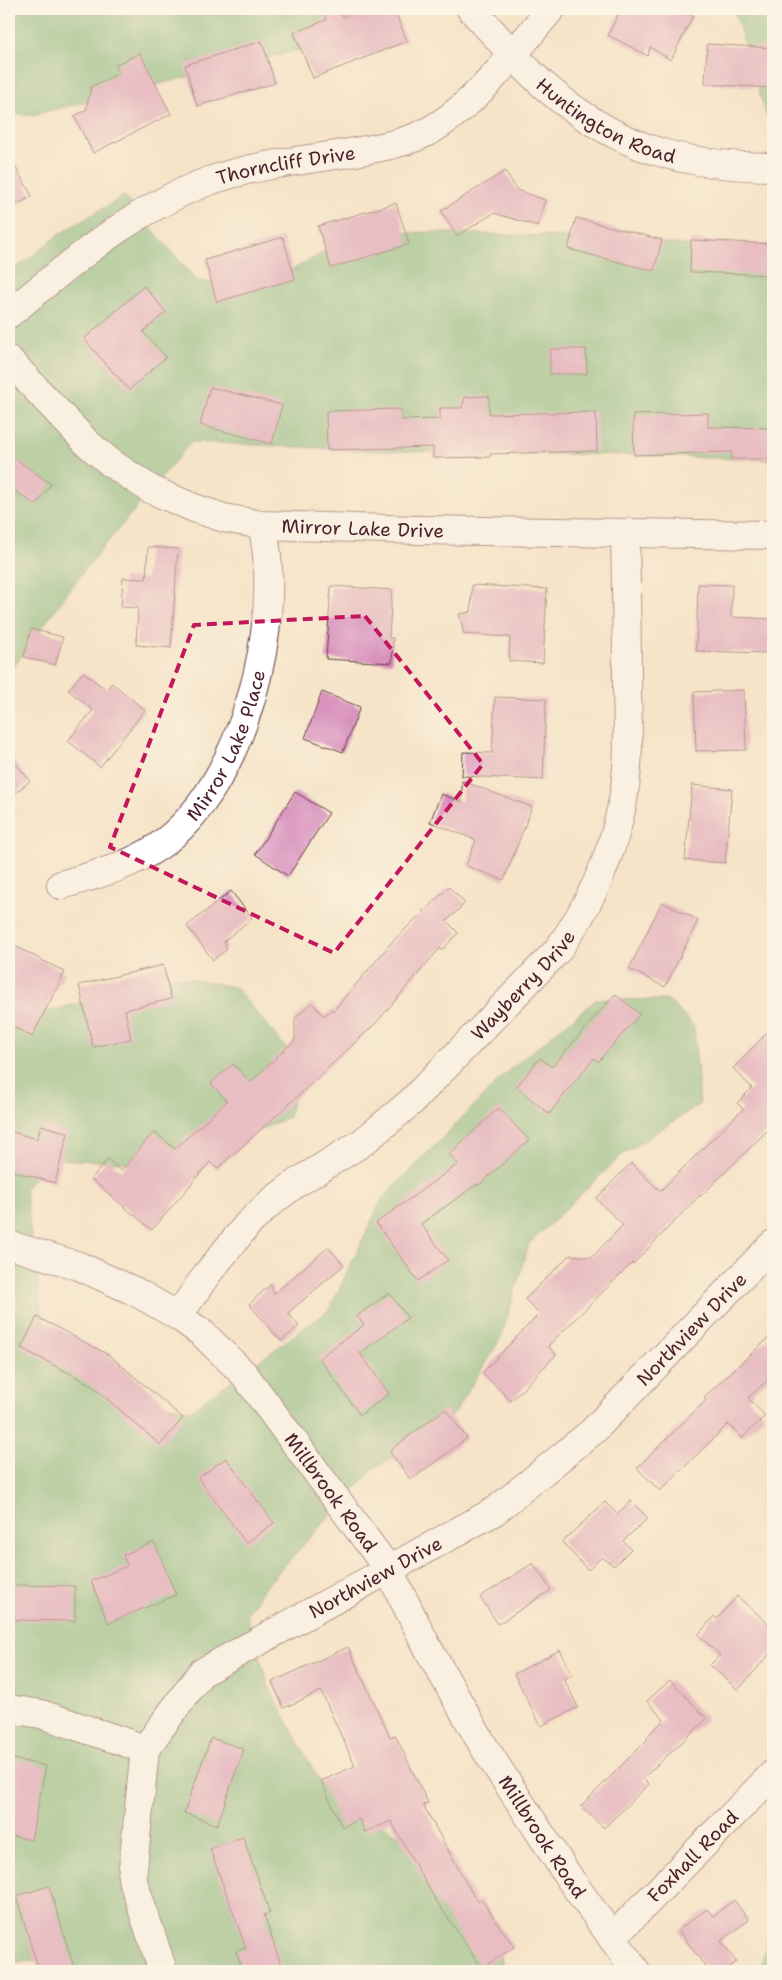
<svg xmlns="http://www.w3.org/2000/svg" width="782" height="1980" font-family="'Shantell Sans',sans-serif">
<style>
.forest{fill:#74b67a;stroke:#5f6a52}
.building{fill:#d890bd}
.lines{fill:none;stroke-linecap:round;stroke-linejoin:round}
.minor-casing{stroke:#643d43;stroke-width:30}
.minor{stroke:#fff;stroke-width:28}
.marked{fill:none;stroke:#c2185b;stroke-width:4;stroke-dasharray:10 6;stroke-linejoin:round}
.labels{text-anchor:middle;stroke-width:4;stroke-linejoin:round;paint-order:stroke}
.street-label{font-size:19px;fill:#4a1f2b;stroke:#fcf5e5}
</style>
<rect width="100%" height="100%" fill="#fcf5e5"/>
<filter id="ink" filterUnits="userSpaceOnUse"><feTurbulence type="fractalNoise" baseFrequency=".02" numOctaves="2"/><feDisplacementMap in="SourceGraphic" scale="10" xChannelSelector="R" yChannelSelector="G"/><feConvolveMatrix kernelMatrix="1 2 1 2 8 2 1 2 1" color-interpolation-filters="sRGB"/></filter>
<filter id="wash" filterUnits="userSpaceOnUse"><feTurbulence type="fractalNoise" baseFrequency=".0096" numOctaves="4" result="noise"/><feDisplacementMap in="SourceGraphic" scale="20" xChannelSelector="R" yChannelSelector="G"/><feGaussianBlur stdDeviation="1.12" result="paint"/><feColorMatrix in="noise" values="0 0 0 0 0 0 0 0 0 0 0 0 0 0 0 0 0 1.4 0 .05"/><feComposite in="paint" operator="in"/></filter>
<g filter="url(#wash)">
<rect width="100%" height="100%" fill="#f5e4c8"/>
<path class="forest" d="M 9,9 L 374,9 L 332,42 L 28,116 L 9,112 Z
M 734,9 L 773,9 L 773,120 L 767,118 Z
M 124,196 L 196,280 L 254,291 L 354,235 L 427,232 L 548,236 L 750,249 L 773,256 L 773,460 L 624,455 L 378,451 L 191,442 L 85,569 L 9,673 L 9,274 L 61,233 Z
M 174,976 L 235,987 L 301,1066 L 289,1117 L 184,1165 L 53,1159 L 25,1188 L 44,1328 L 130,1399 L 191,1410 L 329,1310 L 382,1199 L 508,1071 L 597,999 L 669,1000 L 694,1027 L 700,1104 L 622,1155 L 529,1244 L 501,1338 L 444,1429 L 374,1468 L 265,1587 L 247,1615 L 269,1687 L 322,1786 L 427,1853 L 491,1915 L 503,1971 L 90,1971 L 28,1960 L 9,1965 L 9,1665 L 11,1658 L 9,1655 L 9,1025 L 44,1013 Z
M 773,1912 L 773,1971 L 760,1971 Z"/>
<g id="blocks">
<path class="building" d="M 325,9 L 340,9 L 343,17 L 363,9 L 394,9 L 407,41 L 313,78 L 294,33 L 326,20 Z
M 621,9 L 680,9 L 693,16 L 671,60 L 650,47 L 648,56 L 608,35 Z
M 262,41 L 275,83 L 197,106 L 185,65 Z
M 707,44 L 773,48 L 773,88 L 705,84 Z
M 140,53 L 171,114 L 93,153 L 74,116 L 86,110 L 91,87 L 119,73 L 115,65 Z
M 9,156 L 32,196 L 9,209 Z
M 505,171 L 517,190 L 545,200 L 537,226 L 494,213 L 457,236 L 441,211 Z
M 396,203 L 409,244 L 331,268 L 318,226 Z
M 576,218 L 662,240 L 654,271 L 568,249 Z
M 283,237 L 295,279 L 217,302 L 205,260 Z
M 691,240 L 773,244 L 773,275 L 690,272 Z
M 144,286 L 166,312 L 143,332 L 166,357 L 129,390 L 84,339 Z
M 550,349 L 586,349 L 587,374 L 550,374 Z
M 210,387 L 282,405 L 272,444 L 200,425 Z
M 489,396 L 489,414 L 596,412 L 597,451 L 490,454 L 490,457 L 433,458 L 433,447 L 327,450 L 326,411 L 401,409 L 401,420 L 440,419 L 440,408 L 462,408 L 465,397 Z
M 708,413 L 708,427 L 773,428 L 773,459 L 731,459 L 732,452 L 634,455 L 633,415 Z
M 9,454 L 51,484 L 36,505 L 9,487 Z
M 148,547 L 178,549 L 171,648 L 136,645 L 138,608 L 121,607 L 123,578 L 146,579 Z
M 698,584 L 732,585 L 731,617 L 771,619 L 770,653 L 696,651 Z
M 472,585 L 547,589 L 543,663 L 509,661 L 510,637 L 464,634 L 459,614 L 471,612 Z
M 331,586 L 392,590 L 389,638 L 393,638 L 392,663 L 326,659 Z
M 31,629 L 63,637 L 55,665 L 24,657 Z
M 83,672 L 107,690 L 112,683 L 145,710 L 100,767 L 68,741 L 93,710 L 68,690 Z
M 744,690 L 746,750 L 696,751 L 694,692 Z
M 322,692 L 360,707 L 343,752 L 305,738 Z
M 495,697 L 546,699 L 543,780 L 462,776 L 463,752 L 492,753 Z
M 9,755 L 30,781 L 9,798 Z
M 462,781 L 532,807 L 504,880 L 466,866 L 476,840 L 430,822 L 441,794 L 462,802 Z
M 692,785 L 732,789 L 725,863 L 685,860 Z
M 295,792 L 329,813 L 288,876 L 255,854 Z
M 449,887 L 465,903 L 447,921 L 458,933 L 442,950 L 440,948 L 375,1024 L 299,1095 L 217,1169 L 210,1162 L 152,1230 L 91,1179 L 108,1159 L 121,1171 L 154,1132 L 175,1149 L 227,1101 L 211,1083 L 233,1064 L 250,1082 L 295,1040 L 295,1018 L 312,1003 L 324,1016 L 332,1009 L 333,1011 L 393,941 Z
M 231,891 L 252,918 L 224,941 L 227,949 L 213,960 L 187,926 Z
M 662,902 L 698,920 L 665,987 L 629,969 Z
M 9,943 L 65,972 L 32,1037 L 9,1024 Z
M 163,965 L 171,999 L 125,1010 L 131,1039 L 93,1047 L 79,985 Z
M 615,994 L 640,1014 L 598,1062 L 594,1058 L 549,1114 L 516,1087 L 540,1058 L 552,1067 Z
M 773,1027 L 773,1125 L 701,1196 L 700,1195 L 633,1264 L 632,1263 L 548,1346 L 556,1355 L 511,1401 L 482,1373 L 539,1314 L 525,1299 L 570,1255 L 592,1257 L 623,1225 L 596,1199 L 631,1163 L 660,1191 L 743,1109 L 737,1103 L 752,1088 L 733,1068 Z
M 499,1108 L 529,1140 L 478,1186 L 477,1184 L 421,1224 L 448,1260 L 418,1281 L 376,1223 L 458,1164 L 449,1154 Z
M 41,1125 L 68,1133 L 55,1183 L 9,1170 L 9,1131 L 37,1139 Z
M 328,1247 L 344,1265 L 288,1313 L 299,1326 L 281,1341 L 249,1304 L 271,1284 L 274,1294 Z
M 389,1293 L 408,1318 L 360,1353 L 389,1394 L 360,1415 L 319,1358 L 364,1325 L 357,1316 Z
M 37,1317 L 109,1355 L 183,1418 L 160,1445 L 90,1384 L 21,1348 Z
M 773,1334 L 773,1375 L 748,1398 L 765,1416 L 742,1438 L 728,1424 L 660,1491 L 637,1468 L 706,1400 L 704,1397 Z
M 445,1409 L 467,1438 L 411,1480 L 389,1451 Z
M 226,1458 L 274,1523 L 246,1543 L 198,1478 Z
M 631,1501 L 648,1518 L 623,1541 L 631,1549 L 614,1566 L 602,1557 L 588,1570 L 562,1542 L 605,1502 L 617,1514 Z
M 154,1542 L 176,1595 L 108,1623 L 91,1581 L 127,1566 L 123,1555 Z
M 533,1563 L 551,1590 L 498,1624 L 480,1597 Z
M 9,1585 L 75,1586 L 75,1621 L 9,1620 Z
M 737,1596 L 773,1628 L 773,1650 L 738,1690 L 710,1665 L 720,1655 L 698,1635 L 714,1616 L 717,1619 Z
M 348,1647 L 390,1737 L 395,1735 L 428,1803 L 423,1805 L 477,1902 L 481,1899 L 514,1947 L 482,1968 L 433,1896 L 391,1821 L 365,1832 L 359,1819 L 342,1827 L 321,1781 L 355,1766 L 321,1691 L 284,1708 L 272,1682 Z
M 560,1650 L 572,1674 L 564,1679 L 578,1707 L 541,1726 L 514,1674 Z
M 670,1680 L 707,1719 L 643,1778 L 649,1784 L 604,1828 L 581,1806 L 648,1739 L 646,1737 L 664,1720 L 647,1701 Z
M 211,1738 L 244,1749 L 217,1825 L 184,1813 Z
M 9,1758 L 46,1766 L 31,1840 L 9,1835 Z
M 243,1837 L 270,1913 L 264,1915 L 283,1971 L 243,1971 L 236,1951 L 246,1948 L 210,1849 Z
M 49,1886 L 75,1971 L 39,1971 L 16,1896 Z
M 734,1900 L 749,1920 L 721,1941 L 736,1962 L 724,1971 L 709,1971 L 678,1930 L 707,1909 L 713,1916 Z"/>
</g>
</g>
<g filter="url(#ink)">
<use href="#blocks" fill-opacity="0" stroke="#643d43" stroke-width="1"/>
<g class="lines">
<g class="minor-casing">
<g id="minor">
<path id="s1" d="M 471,9 C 496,35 521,66 548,89 C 619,149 682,166 773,167"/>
<path id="s2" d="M 9,314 C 70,264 133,209 209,181 C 254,165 303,160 349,153 C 376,148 405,144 429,131 C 476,105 516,50 551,9"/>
<path id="s3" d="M 9,360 L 87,443 L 111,463 L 150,489 L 194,508 L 224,518 L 262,525 L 418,530 L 773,535"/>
<path id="s4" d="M 61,885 C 95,875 130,866 159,846 C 244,787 285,620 262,525"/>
<path id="s5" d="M 9,1245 L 79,1266 L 136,1292 L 178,1316 L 203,1334 L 244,1374 L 388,1569 L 429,1650 L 484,1747 L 570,1879 L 636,1971"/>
<path id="s6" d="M 178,1316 L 207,1274 L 247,1225 L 270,1203 L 295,1184 L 363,1142 L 411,1102 L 557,951 C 588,908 610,862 621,810 C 630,770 628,730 627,689 C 627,637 626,585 625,533"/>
<path d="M 9,1709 L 41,1714 L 145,1749"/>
<path id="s7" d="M 612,1938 L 773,1774"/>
<path id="s8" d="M 163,1971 L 132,1878 L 145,1749 L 201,1673 L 495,1511 L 593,1431 L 773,1244"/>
</g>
</g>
<use href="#minor" class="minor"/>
</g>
</g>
<path d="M0 0H782V1980H0ZM 365,616 L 483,764 L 334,953 L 110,847 L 194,625 Z" fill="#f5e4c8" fill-opacity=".55" fill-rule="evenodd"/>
<path class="marked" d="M 365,616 L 483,764 L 334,953 L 110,847 L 194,625 Z"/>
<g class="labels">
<g class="street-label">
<text dy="7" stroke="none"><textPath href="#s1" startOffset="178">Huntington Road</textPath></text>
<text dy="7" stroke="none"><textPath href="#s2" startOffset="320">Thorncliff Drive</textPath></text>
<text dy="7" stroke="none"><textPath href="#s3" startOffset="411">Mirror Lake Drive</textPath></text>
<text dy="7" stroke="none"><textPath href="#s4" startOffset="230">Mirror Lake Place</textPath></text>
<text dy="7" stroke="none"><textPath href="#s6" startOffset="482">Wayberry Drive</textPath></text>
<text dy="7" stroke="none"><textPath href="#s8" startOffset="926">Northview Drive</textPath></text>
<text dy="7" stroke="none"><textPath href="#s5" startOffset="419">Millbrook Road</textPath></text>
<text dy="7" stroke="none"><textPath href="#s8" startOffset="521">Northview Drive</textPath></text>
<text dy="7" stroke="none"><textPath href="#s5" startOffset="824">Millbrook Road</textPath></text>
<text dy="7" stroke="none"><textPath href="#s7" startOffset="115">Foxhall Road</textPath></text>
</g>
</g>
<rect width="782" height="1980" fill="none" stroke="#fcf5e5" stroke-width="30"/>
</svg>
